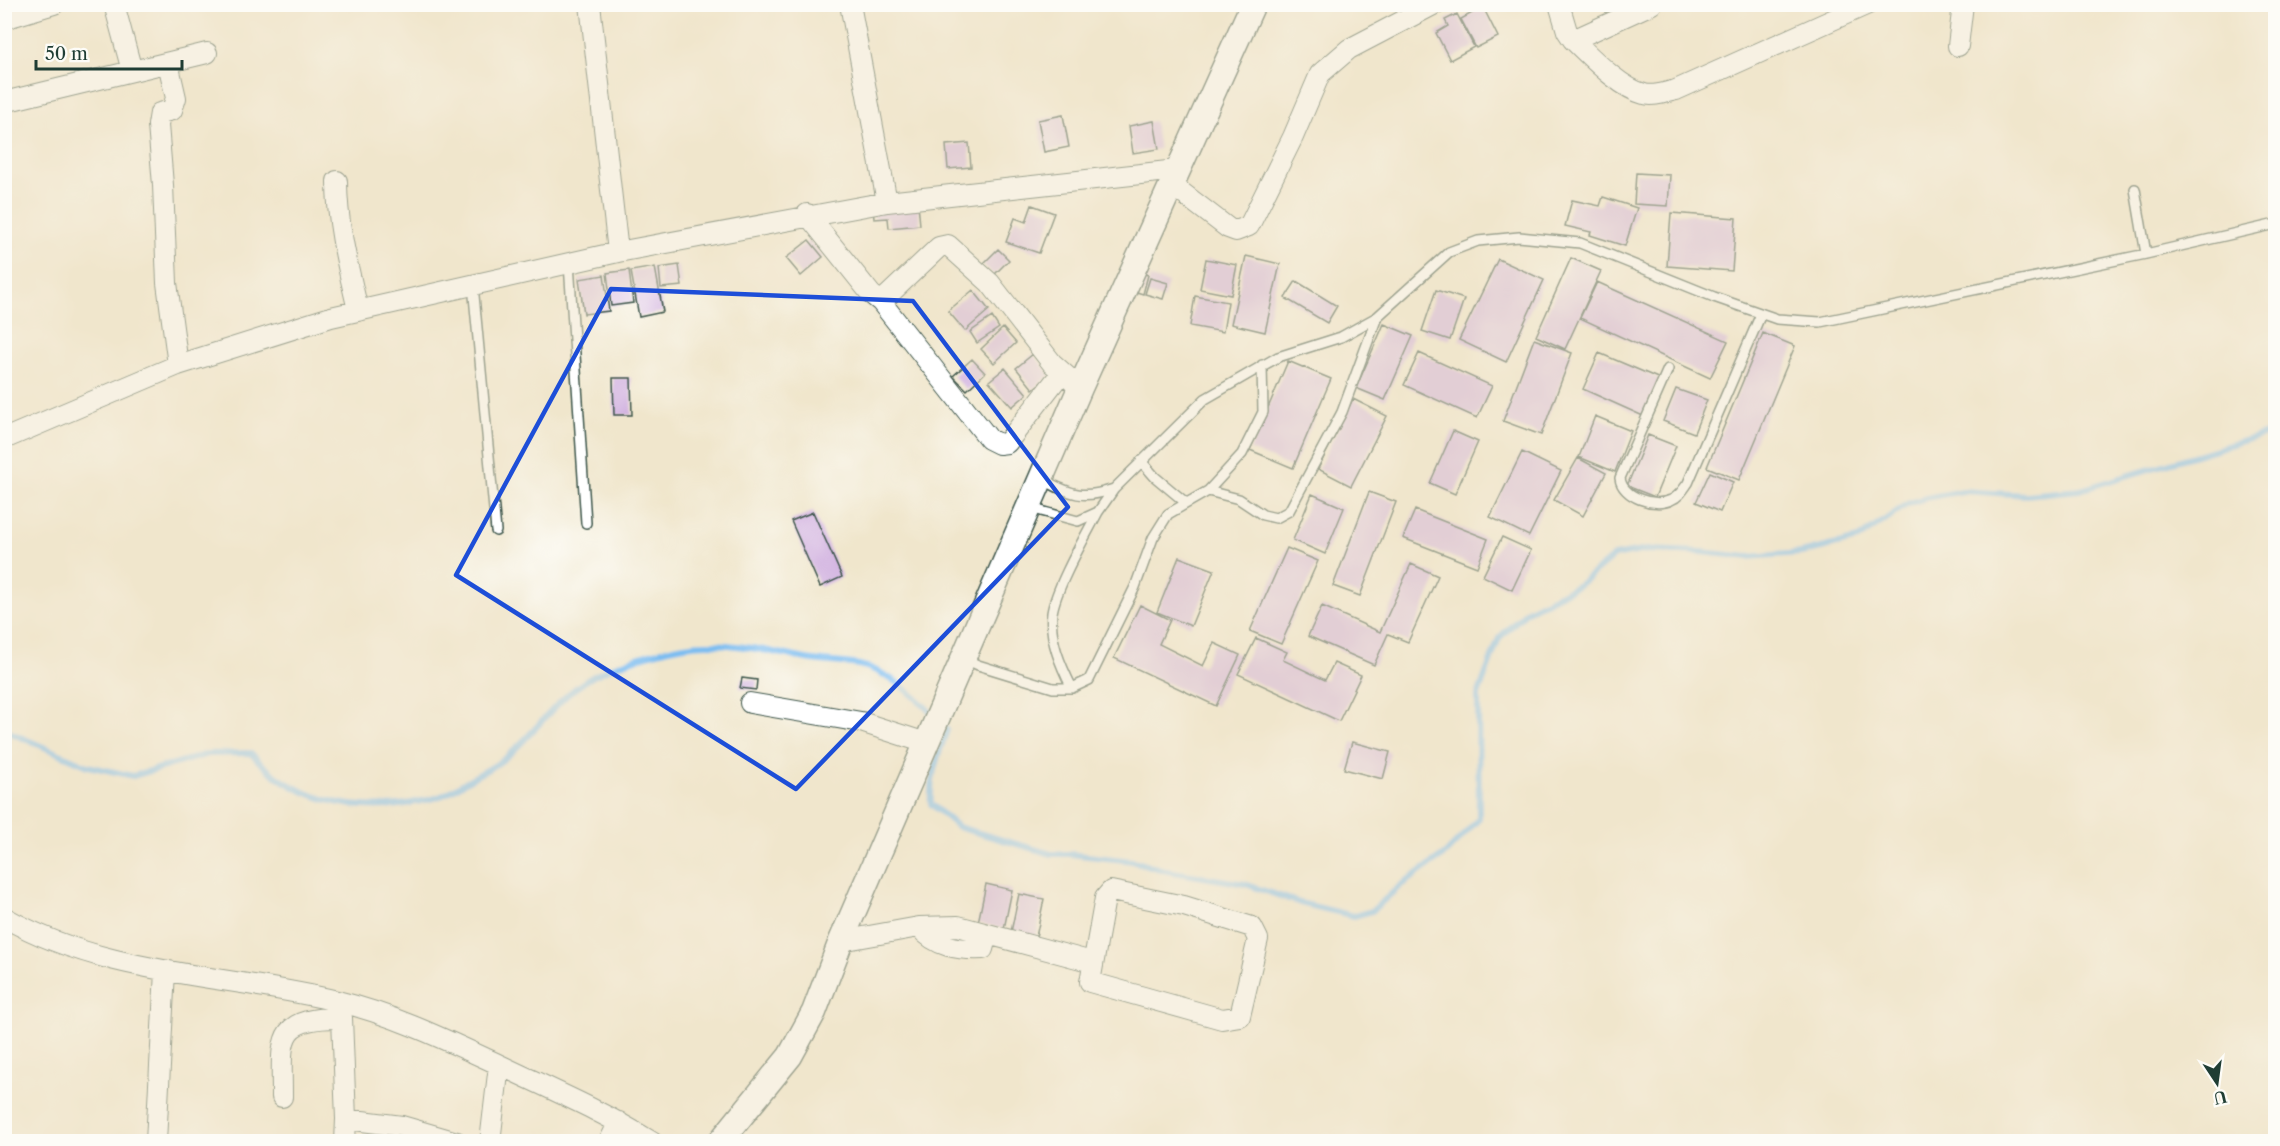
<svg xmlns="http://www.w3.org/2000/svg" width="2280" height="1146" font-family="'Libre Caslon Text',serif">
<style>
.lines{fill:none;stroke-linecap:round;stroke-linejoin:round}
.stream{stroke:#7cbdf1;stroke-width:6}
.building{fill:#d1b1e0}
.service-casing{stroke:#3e564b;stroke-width:12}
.minor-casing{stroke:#3e564b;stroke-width:22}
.tertiary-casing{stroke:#3e564b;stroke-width:27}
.service{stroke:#fff;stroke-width:9}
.minor{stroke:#fff;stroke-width:20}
.tertiary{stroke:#fff;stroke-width:24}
.marked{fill:none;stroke:#1d4ed8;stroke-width:4.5;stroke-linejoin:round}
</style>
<rect width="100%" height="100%" fill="#fdfcf7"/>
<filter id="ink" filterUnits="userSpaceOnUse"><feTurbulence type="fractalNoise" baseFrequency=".0167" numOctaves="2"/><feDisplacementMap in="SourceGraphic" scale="12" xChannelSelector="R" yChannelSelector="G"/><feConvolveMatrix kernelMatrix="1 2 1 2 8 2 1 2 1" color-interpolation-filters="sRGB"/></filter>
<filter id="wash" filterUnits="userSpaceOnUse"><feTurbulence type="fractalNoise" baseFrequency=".008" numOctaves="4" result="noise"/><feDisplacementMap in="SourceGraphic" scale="24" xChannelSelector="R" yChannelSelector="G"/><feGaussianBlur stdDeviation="1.35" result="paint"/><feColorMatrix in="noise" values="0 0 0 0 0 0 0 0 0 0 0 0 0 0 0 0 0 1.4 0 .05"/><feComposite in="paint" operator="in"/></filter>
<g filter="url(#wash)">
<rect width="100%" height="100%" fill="#f0e6cc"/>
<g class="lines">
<path class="stream" d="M 940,723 L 947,730 C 938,756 929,777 931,804 L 958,827 L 1051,854 L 1069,854 L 1133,861 L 1167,871 L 1245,884 L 1300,903 L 1354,916 L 1372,911 L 1401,885 L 1444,855 L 1479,819 L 1478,695 L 1499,638 L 1527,611 L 1579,585 L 1614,556 L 1647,550 L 1701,552 L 1748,557 L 1801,553 L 1858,539 L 1909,503 L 1926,498 L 1963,491 L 2026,495 L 2080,490 L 2276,431
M 4,730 L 88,766 L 133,776 L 208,754 L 251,753 C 291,799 354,814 412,803 C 420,801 430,800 438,797 C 451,793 462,783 474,777 C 484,771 496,766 505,758 C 539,730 561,690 602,672 C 630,659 676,644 707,644 C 739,644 774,652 806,659 C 824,662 842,662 859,665 C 886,670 916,696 934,716"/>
</g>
<g id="blocks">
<path class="building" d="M 1483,7 L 1498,37 L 1476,48 L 1461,19 Z
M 1457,14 L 1474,47 L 1450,60 L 1436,33 L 1448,26 L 1445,20 Z
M 1063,115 L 1069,147 L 1044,152 L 1038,120 Z
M 1154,121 L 1159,149 L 1133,153 L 1129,126 Z
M 969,143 L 971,167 L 948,169 L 946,145 Z
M 1636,173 L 1670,175 L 1668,206 L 1634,204 Z
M 1603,197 L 1637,208 L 1625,246 L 1590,235 L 1591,232 L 1565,226 L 1572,200 L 1600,206 Z
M 918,204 L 920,225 L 889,228 L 888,218 L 874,219 L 873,208 Z
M 1032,205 L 1054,213 L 1039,253 L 1006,242 L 1015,218 L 1026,222 Z
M 1671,213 L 1736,218 L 1732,271 L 1667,266 Z
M 809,240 L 823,257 L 801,276 L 786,258 Z
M 998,249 L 1009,260 L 994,275 L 983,264 Z
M 1246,256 L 1280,264 L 1265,332 L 1231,324 Z
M 1571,258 L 1601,271 L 1565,349 L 1536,336 Z
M 1206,259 L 1237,265 L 1231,295 L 1200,289 Z
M 1498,259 L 1544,280 L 1506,362 L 1459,340 Z
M 679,265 L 682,286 L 661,288 L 659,268 Z
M 655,267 L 663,312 L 639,317 L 631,271 Z
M 629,270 L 633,303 L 611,306 L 607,273 Z
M 1135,271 L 1148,275 L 1143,294 L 1130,290 Z
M 604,275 L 609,311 L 584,314 L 579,279 Z
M 1150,278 L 1168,283 L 1163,299 L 1145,294 Z
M 1296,281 L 1337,306 L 1327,323 L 1285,298 Z
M 1597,282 L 1728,341 L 1710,378 L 1580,318 Z
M 973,290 L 989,310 L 965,331 L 948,311 Z
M 1436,290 L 1464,299 L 1450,340 L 1422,331 Z
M 1195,296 L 1228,302 L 1223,332 L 1190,326 Z
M 992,317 L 999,328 L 977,343 L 970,332 Z
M 1384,324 L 1413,336 L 1385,400 L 1356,388 Z
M 1003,328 L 1016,343 L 994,363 L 981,349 Z
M 1763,333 L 1795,346 L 1739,480 L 1707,467 Z
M 1534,339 L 1572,353 L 1541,435 L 1503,421 Z
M 1419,353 L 1492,386 L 1477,418 L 1404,385 Z
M 1599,353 L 1660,379 L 1643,416 L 1583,389 Z
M 1033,354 L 1050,375 L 1033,389 L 1016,368 Z
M 972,359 L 985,373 L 967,390 L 953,376 Z
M 1288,361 L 1331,379 L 1293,468 L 1250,450 Z
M 1005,368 L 1027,394 L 1012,407 L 989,381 Z
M 613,378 L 631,378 L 632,415 L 614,415 Z
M 1676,389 L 1707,400 L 1694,433 L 1663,421 Z
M 1353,399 L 1387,416 L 1351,486 L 1318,469 Z
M 1595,416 L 1631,431 L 1615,472 L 1579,457 Z
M 1453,431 L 1478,442 L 1455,494 L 1430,483 Z
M 1648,435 L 1676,446 L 1655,497 L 1627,486 Z
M 1522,452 L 1561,471 L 1529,536 L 1490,517 Z
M 1578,458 L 1606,473 L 1583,516 L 1554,500 Z
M 1710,472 L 1733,482 L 1720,512 L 1696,502 Z
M 1369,492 L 1396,502 L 1360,596 L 1333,586 Z
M 1312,494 L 1344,508 L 1325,554 L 1293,540 Z
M 1415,510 L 1488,539 L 1477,567 L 1403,538 Z
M 813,512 L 842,577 L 820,587 L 791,521 Z
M 1502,537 L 1531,550 L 1512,590 L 1483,576 Z
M 1287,548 L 1318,561 L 1281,644 L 1250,631 Z
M 1179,557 L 1214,570 L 1191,626 L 1157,612 Z
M 1411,564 L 1438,576 L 1408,642 L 1388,634 L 1374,665 L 1308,636 L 1322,606 L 1380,632 Z
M 1140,605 L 1170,620 L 1159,644 L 1203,666 L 1214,643 L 1240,655 L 1216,706 L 1114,658 Z
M 1256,638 L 1287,652 L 1283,660 L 1325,680 L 1334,663 L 1361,675 L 1339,721 L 1238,674 Z
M 742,678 L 757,680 L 756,690 L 740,688 Z
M 1352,742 L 1390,752 L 1383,779 L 1344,769 Z
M 986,884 L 1012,890 L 1004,929 L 978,923 Z
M 1019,894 L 1044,899 L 1036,937 L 1011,932 Z"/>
</g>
</g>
<g filter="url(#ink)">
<use href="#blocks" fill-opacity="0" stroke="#3e564b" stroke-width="1.5"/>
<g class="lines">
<g class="service-casing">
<path id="service" d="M 2135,189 L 2146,254
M 569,263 L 586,523
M 473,285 L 496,531
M 1668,369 L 1620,478 C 1622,497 1654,508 1671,500 C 1679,497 1683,490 1688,483 L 1761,314
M 1141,461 L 1155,477 L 1185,502
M 1041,479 C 1071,494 1081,500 1114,489 L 1205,399 L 1278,357 L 1341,337 L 1377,317 L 1449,252 L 1478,241 L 1519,237 L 1580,243 L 1714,297 L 1777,319 L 1820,322 L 2146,254 L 2276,224
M 1208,491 L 1239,499 L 1263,515 L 1276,518 L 1289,511 L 1342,412 L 1377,317
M 1030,508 L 1078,521 L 1098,512 L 1114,489
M 963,658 L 978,665 L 1053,688 L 1072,688 L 1089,680 L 1135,587 L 1153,538 L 1168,514 L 1208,491 L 1242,454 L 1263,412 L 1262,365
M 1072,688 C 1061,666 1049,640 1052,613 C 1056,587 1085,537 1098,512"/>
</g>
<g class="minor-casing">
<path id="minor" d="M 114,4 L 132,71
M 590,4 L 618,252 L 887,202
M 850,4 L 887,202 L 1177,170
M 1559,4 L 1567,31 L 1573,40 L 1652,4
M 4,19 L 54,4
M 1573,40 C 1590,56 1620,88 1644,94 C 1654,97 1666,92 1676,90 L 1868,4
M 1958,46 L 1963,4
M 168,63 L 176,98 L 172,110 L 160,113 L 158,125 L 163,185 L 167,283 L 178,365
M 4,102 L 207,53
M 337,181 C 337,225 348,267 358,310
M 1172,185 L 1228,228 L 1236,231 L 1249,226 L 1293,137 L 1320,74 L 1349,49 L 1435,4
M 807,214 L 871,294 L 881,302 L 939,247 L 948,245 L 990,283 L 1052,363 L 1080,388
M 881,302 L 989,439 L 999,444 L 1007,443 L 1062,372
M 4,439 L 178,365 L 331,317 L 618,252
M 750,703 L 861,722 L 926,743
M 1111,891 L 1184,906 L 1252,927 L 1258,939 L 1240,1016 L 1222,1019 L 1090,982 L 1105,898 Z
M 4,917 C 107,976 225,974 337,1001 C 395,1015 448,1041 502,1066 C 552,1090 604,1112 652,1142
M 919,927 C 936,947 958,950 983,949 L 987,934
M 841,941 L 919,927 L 958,926 L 1092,962
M 338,1001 L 342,1018 L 346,1119 L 402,1126 L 457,1142
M 282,1097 C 282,1040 274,1017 342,1018
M 156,1142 L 165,971
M 345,1142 L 346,1119
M 490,1142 L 499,1065
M 609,1142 L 619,1122"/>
</g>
<g class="tertiary-casing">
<path id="tertiary" d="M 720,1142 L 790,1056 L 814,1012 L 841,941 L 1080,388 L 1253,4"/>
</g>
<use href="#service" class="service"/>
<use href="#minor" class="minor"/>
<use href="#tertiary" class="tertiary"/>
</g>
</g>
<path d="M0 0H2280V1146H0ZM 611,289 L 913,301 L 1068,507 L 796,789 L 456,575 Z" fill="#f0e6cc" fill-opacity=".55" fill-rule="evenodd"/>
<path class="marked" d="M 611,289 L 913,301 L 1068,507 L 796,789 L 456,575 Z"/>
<rect width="2280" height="1146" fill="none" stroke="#fdfcf7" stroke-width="24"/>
<g transform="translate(2217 1083) rotate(167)" stroke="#fdfcf7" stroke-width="4.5" paint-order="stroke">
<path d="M0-4.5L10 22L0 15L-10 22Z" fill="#1f3d34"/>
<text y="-9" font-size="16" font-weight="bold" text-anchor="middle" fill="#1f3d34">U</text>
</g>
<path d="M36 60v9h146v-9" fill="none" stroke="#1f3d34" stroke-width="3"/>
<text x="45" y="60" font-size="18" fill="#1f3d34" stroke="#fdfcf7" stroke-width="4.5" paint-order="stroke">50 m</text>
</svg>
